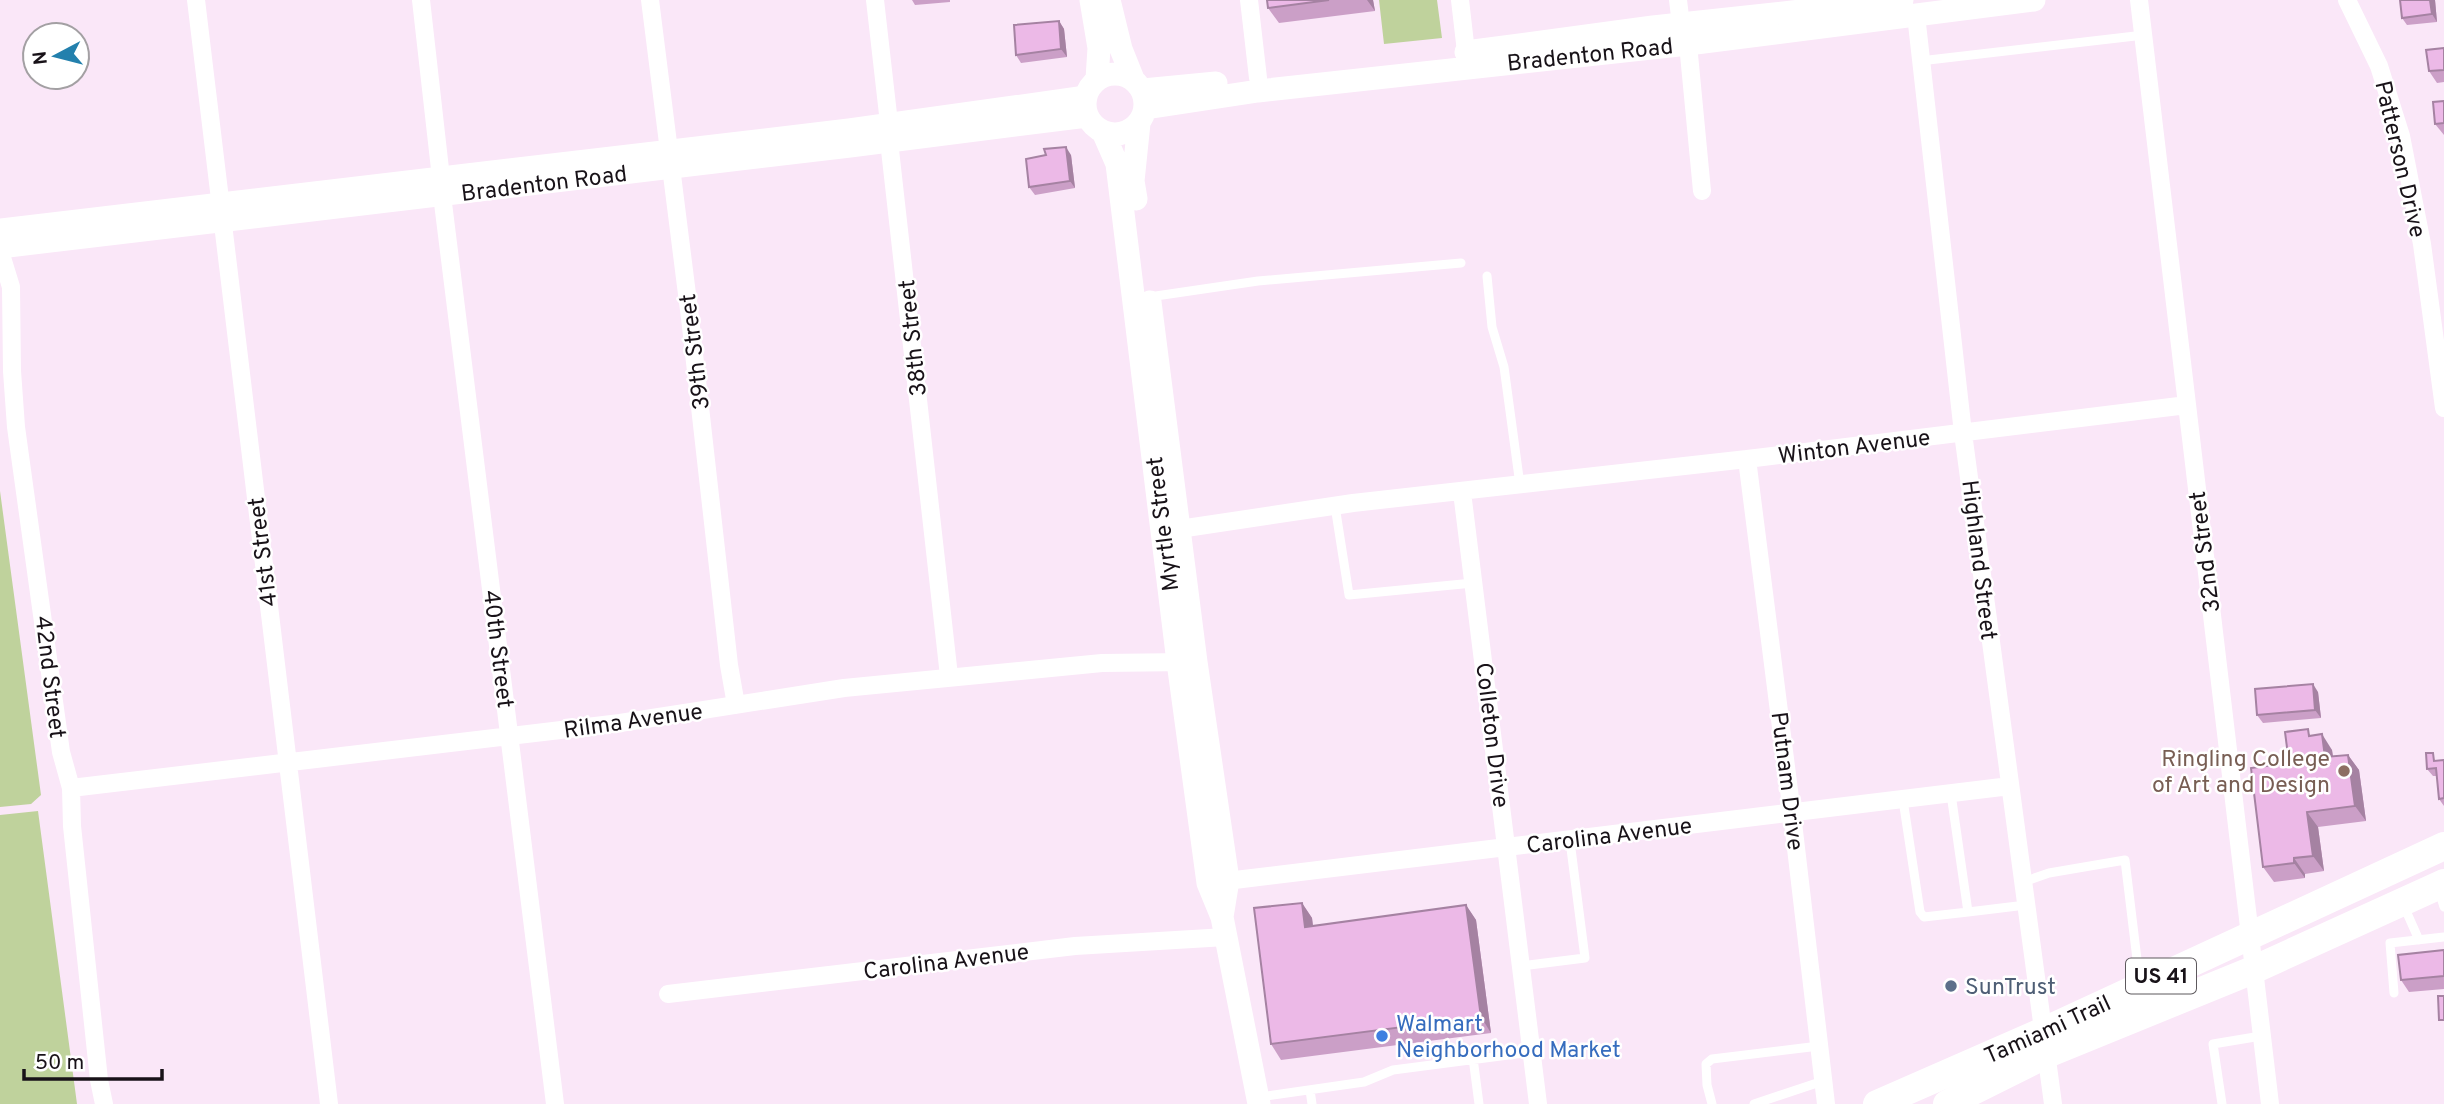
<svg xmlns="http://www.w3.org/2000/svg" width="2444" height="1104" font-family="Overpass,sans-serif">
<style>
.green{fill:#bfd29c}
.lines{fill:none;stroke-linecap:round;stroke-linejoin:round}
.service{stroke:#fff;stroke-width:9}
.minor{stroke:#fff;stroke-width:18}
.tertiary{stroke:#fff;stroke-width:23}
.primary{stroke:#fff;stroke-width:28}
.wall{fill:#cb9fc7}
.shaded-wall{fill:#a582a2}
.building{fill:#ecb9e7;stroke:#a582a2;stroke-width:2}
.education-dot{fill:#8d6e63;stroke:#fff;stroke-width:2.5}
.service-dot{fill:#5c6f8a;stroke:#fff;stroke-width:2.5}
.shop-dot{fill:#3f7fe0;stroke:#fff;stroke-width:2.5}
.labels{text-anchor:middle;stroke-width:5;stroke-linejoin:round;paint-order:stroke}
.shield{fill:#fff;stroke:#5d595d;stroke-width:2}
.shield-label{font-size:21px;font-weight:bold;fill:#181218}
.street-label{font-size:23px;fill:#181218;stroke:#fff}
.education-label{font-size:23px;fill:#785e54;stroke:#fff;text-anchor:end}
.service-label{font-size:23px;fill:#4e5e75;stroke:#fff;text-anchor:start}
.shop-label{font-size:23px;fill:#366cbe;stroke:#fff;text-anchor:start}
</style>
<rect width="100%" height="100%" fill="#fae7f8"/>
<path class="green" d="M 1379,0 L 1437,0 L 1442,38 L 1384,44 Z
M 0,491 L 41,795 L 31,804 L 0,807 Z
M 38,811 L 77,1104 L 0,1104 L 0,815 Z"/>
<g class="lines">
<path class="service" d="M 1920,61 L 2144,35
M 1487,276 L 1492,327 L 1504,367 L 1520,485
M 1149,297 L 1258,281 L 1461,263
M 1335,506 L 1349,595 L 1473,583
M 1903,800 L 1920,912 L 1924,917 L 1968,912 L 1951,794
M 2023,882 L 2049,873 L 2125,860 L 2140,984
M 2438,888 L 2444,907
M 2403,904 L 2419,940
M 1968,912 L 2026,905
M 1521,966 L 1585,958 L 1570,841
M 2394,993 L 2390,943 L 2444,937
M 1473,1058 L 1479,1104
M 1310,1090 L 1312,1104
M 1260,1097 L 1364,1082 L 1393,1070 L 1532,1052
M 1712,1104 L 1707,1085 L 1706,1064 L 1712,1059 L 1819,1046
M 1754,1104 L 1823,1081
M 2222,1104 L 2213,1044 L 2261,1036"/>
<path class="minor" d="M 196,0 L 329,1104
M 421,0 L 441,178
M 650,0 L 690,318 L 729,665 L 736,705
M 875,0 L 889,123 L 889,141 L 949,676
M 1249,0 L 1258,78
M 1460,0 L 1466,52
M 1678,0 L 1681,25 L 1688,44 L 1702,191
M 2139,0 L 2270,1104
M 2347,0 L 2379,66 L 2401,136 L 2422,244 L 2444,408
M 1916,15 L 1963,433 L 2053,1104
M 442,195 L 555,1104
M 0,251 L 11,287 L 12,371 L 16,427 L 61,752 L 71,788 L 72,826 L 99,1080 L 104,1104
M 1747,459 L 1792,814 L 1826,1104
M 1462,492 L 1538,1104
M 1166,531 L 1353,503 L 1747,459 L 2187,405
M 71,788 L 620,723 L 844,688 L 1102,663 L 1189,662
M 1218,882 L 2010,786
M 668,994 L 1075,946 L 1226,937"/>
<path class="tertiary" d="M 1091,0 L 1099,48 L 1097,79
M 1109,0 L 1121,49 L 1133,79
M 1466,52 L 1653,27 L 1902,0
M1085 104a30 30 0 1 1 60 0a30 30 0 1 1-60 0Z
M 1143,90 L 1216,83
M 1146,108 L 1258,91 L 1688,44 L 2034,0
M 1103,132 L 1117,164 L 1178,662 L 1208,883 L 1222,917 L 1259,1104
M 1136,199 L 1133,181 L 1139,123
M 0,230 L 849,130 L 1086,97
M 0,247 L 850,146 L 1087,116
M 1150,302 L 1196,662 L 1228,880 L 1222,917"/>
<g class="primary">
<path id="s1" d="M 1877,1104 L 2044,1031 L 2444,846"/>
<path d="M 1947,1104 L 2047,1054 L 2253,970 L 2444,883"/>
</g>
</g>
<path class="wall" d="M 912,0 L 950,0 L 950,2 L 915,5 Z
M 1267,0 L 1373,0 L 1375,11 L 1279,23 L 1268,8 Z
M 2400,0 L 2435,0 L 2437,22 L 2407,25 L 2402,18 Z
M 1059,21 L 1064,29 L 1067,57 L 1021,63 L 1016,55 Z
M 2444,48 L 2444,82 L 2437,83 L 2429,71 Z
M 2444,101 L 2444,135 L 2435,124 Z
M 1046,155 L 1071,155 L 1075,188 L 1035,195 L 1029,187 Z
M 2318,692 L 2321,718 L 2263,723 L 2257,715 Z
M 2313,736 L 2332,750 L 2333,756 L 2348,755 L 2359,770 L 2366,821 L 2318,827 L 2324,871 L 2305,874 L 2305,878 L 2274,882 L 2263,867 Z
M 2438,760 L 2444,760 L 2444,806 L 2439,799 L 2437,776 L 2433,776 L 2427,769 Z
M 1302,903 L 1312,918 L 1313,926 L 1466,905 L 1476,920 L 1491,1033 L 1281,1060 L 1271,1044 Z
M 2444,950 L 2444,989 L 2409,992 L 2401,980 Z"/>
<path class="shaded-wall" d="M 1367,0 L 1373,0 L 1375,11 Z
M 2430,0 L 2435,0 L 2437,22 L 2432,14 Z
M 1059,21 L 1064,29 L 1067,57 L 1061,49 Z
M 1066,147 L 1071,155 L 1075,188 L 1070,181 Z
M 2313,684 L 2318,692 L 2321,718 L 2315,710 Z
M 2322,734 L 2332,750 L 2335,773 L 2325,757 Z
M 2348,755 L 2359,770 L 2366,821 L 2355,806 Z
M 2307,812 L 2318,827 L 2324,871 L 2313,856 Z
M 2294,858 L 2305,874 L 2305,878 L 2294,863 Z
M 1302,903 L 1312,918 L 1315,943 L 1305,927 Z
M 1466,905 L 1476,920 L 1491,1033 L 1481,1017 Z"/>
<path class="building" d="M 1267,0 L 1329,0 L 1268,8 Z
M 2400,0 L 2430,0 L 2432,14 L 2402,18 Z
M 1059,21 L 1061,49 L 1016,55 L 1014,25 Z
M 2444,48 L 2444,70 L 2429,71 L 2426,50 Z
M 2444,101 L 2444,123 L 2435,124 L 2433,102 Z
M 1066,147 L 1070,181 L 1029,187 L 1026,159 L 1046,155 L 1044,149 Z
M 2313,684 L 2315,710 L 2257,715 L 2255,689 Z
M 2308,729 L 2309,736 L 2322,734 L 2325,757 L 2348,755 L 2355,806 L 2307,812 L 2313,856 L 2294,858 L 2294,863 L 2263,867 L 2251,768 L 2289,763 L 2285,732 Z
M 2426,753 L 2433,753 L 2434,761 L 2444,760 L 2444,798 L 2439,799 L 2436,768 L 2427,769 Z
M 1302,903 L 1305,927 L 1466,905 L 1481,1017 L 1271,1044 L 1254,908 Z
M 2444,950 L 2444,976 L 2401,980 L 2398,955 Z
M 2438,996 L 2444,996 L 2444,1020 L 2439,1020 Z"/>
<circle class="education-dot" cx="2344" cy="771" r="7"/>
<circle class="service-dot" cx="1951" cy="986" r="7"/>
<circle class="shop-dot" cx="1382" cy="1036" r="7"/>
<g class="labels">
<rect class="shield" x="2126" y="958.5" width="70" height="35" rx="5"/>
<g class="shield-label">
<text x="2161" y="983">US 41</text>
</g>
<g class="street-label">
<text transform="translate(1590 54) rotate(-6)" y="8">Bradenton Road</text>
<text transform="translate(2401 159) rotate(77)" y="8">Patterson Drive</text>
<text transform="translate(544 183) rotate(-7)" y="8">Bradenton Road</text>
<text transform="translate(912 338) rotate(-96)" y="8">38th Street</text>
<text transform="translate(694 352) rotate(-97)" y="8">39th Street</text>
<text transform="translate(1854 446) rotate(-7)" y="8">Winton Avenue</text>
<text transform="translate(1162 524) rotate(-97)" y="8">Myrtle Street</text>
<text transform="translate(262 552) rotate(-97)" y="8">41st Street</text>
<text transform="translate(2204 552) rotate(-97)" y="8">32nd Street</text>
<text transform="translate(1980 560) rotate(83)" y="8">Highland Street</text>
<text transform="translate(499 649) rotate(83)" y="8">40th Street</text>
<text transform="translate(51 677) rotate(83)" y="8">42nd Street</text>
<text transform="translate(633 720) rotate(-8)" y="8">Rilma Avenue</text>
<text transform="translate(1493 735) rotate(83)" y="8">Colleton Drive</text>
<text transform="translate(1788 781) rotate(83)" y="8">Putnam Drive</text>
<text transform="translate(1609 835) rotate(-7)" y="8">Carolina Avenue</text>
<text transform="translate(946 961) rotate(-7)" y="8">Carolina Avenue</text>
<text dy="8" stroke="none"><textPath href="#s1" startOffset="186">Tamiami Trail</textPath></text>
</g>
<g class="education-label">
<text x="2330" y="766">Ringling College<tspan x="2330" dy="26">of Art and Design</tspan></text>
</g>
<g class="service-label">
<text x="1965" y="994">SunTrust</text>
</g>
<g class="shop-label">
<text x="1396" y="1031">Walmart<tspan x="1396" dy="26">Neighborhood Market</tspan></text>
</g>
</g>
<g transform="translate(56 56) rotate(263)"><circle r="33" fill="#ffffff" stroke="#a3a0a3" stroke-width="2"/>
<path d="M0-5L12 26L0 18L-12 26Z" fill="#2380ad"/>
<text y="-10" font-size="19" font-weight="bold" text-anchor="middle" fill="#181218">N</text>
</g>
<path d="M24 1069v10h138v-10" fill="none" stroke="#181218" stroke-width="3.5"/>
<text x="35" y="1069" font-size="21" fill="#181218" stroke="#ffffff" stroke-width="5" paint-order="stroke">50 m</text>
</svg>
